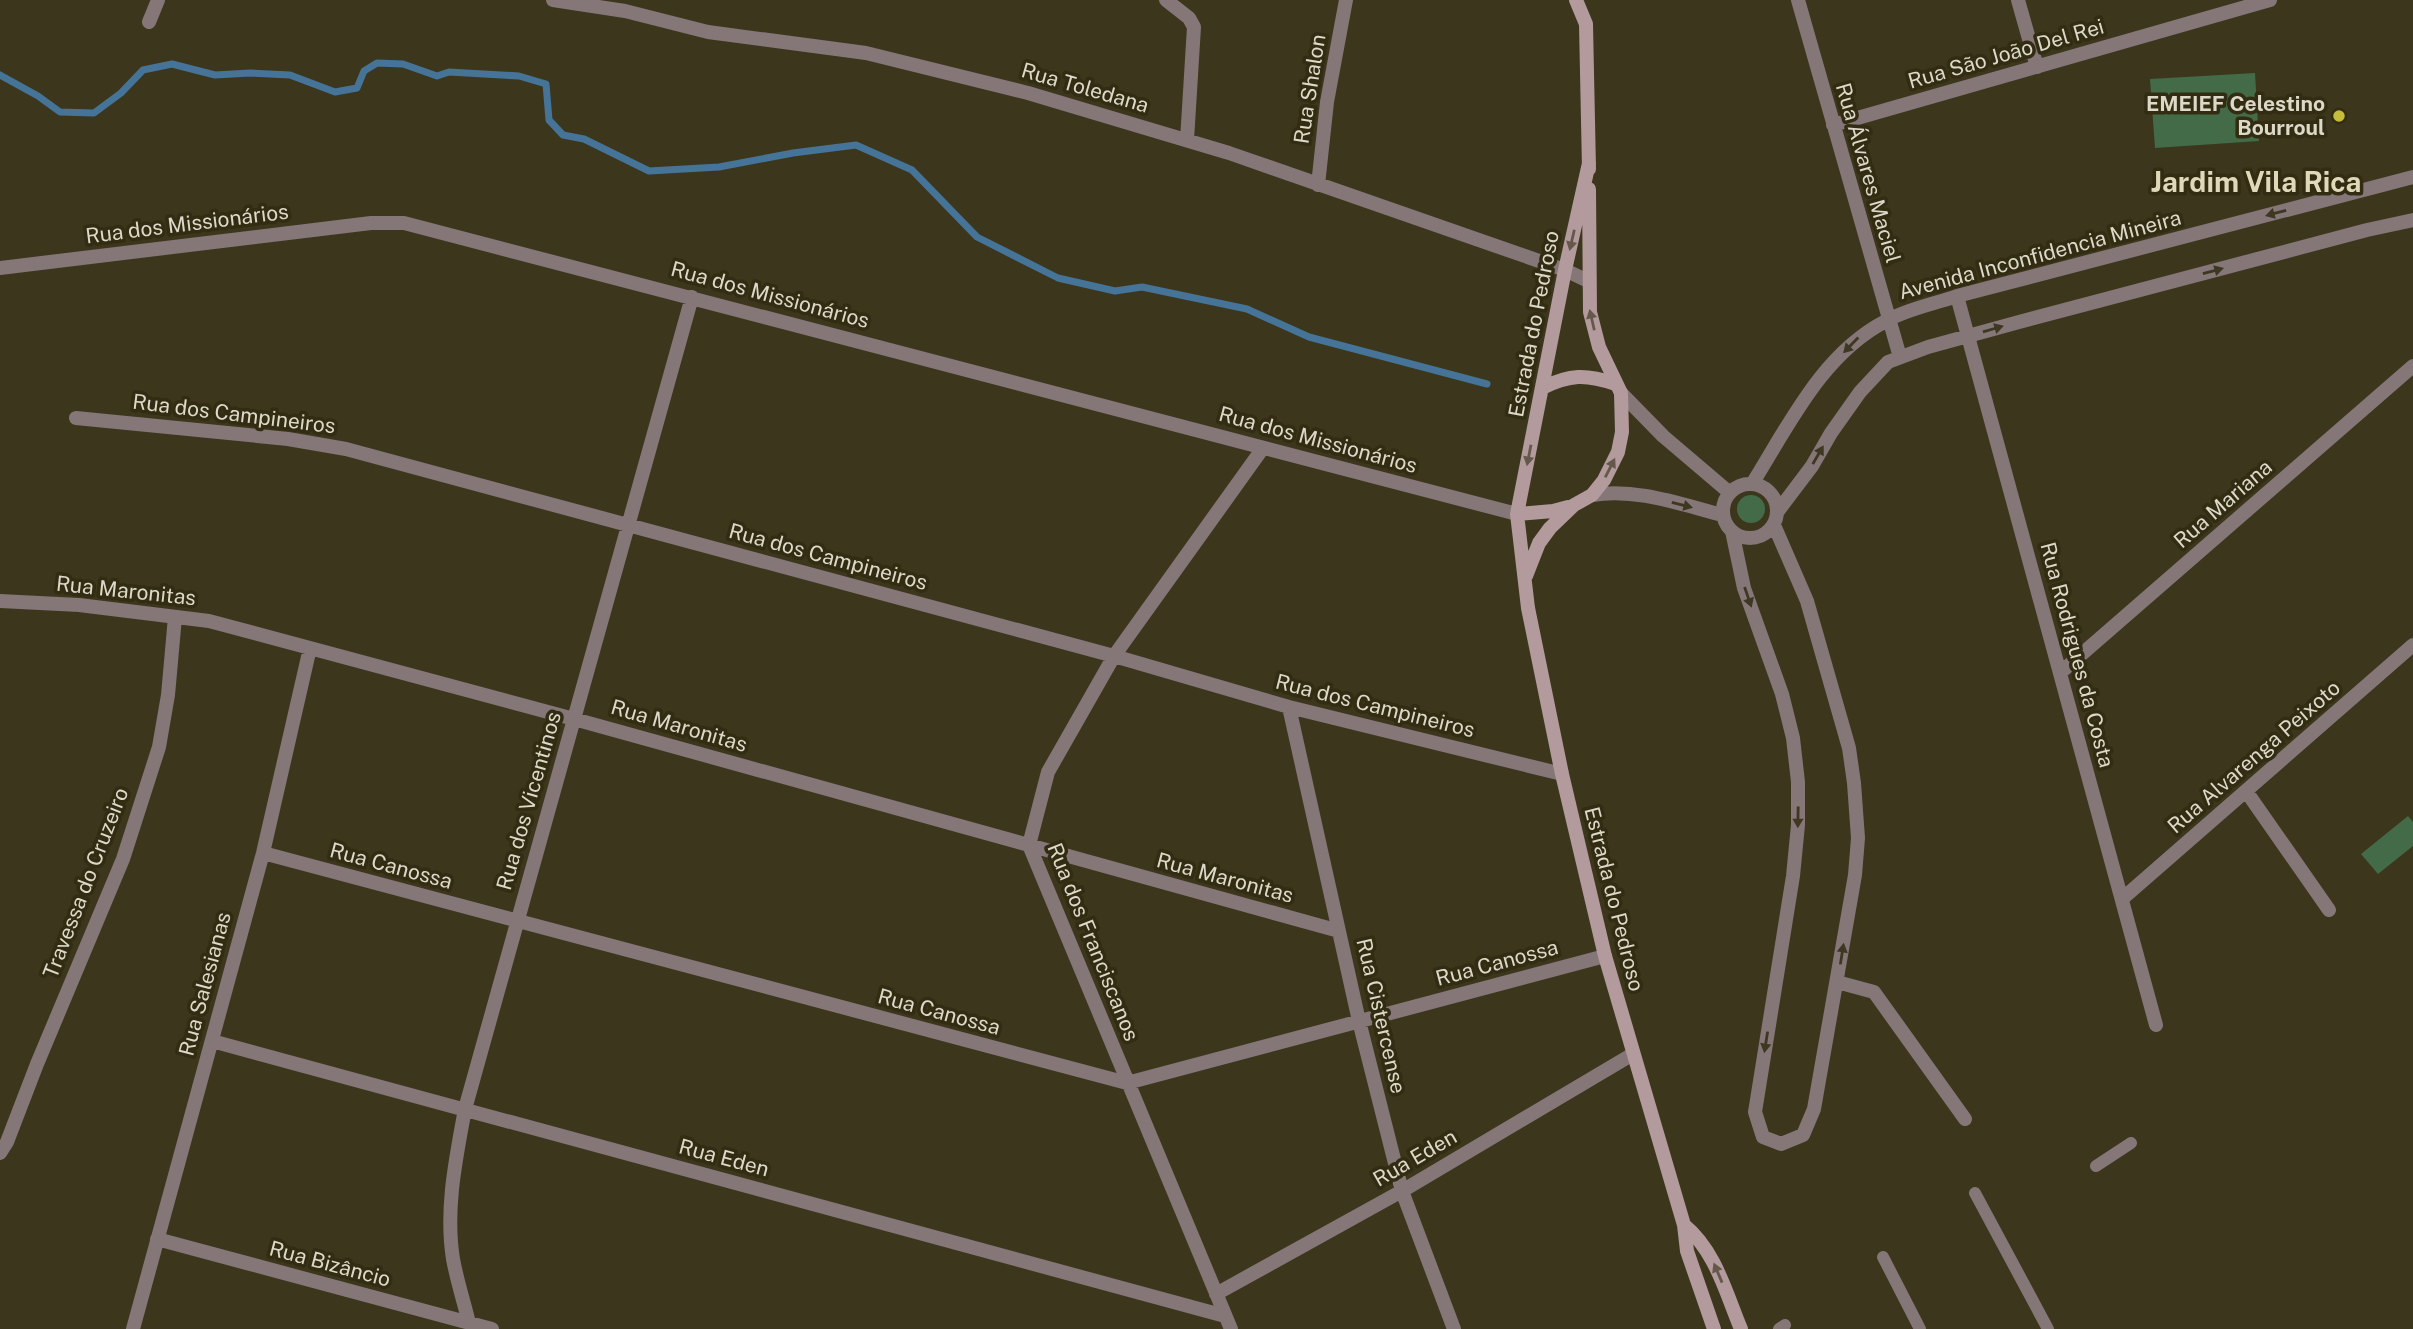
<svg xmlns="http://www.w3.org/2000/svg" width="2413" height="1329" font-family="'Public Sans',sans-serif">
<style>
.green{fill:#436b48}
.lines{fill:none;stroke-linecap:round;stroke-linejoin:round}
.stream{stroke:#467498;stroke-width:7}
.lane{stroke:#857678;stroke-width:12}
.street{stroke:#857678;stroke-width:14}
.secondary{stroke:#b29a9d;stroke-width:14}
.oneway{fill:#3e3721}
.oneway2{fill:#65584a}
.poi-dot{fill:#c7bb3c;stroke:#322c12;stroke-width:2.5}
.labels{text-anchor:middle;stroke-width:7;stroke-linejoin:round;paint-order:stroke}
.street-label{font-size:21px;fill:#dcd9c9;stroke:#322c12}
.poi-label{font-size:21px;font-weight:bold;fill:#dcd9c9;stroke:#322c12;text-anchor:end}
.district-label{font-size:28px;font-weight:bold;fill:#dfd8b9;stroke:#322c12}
</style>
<rect width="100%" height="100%" fill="#3c361c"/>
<path class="green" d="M 2255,73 L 2259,141 L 2155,148 L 2150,79 Z
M1737 509a14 14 0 1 1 28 0a14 14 0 1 1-28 0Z
M 2408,816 L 2413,822 L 2413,846 L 2378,874 L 2361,854 Z"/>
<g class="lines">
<path class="stream" d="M 0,75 L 38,96 L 60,112 L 94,113 L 121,93 L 143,70 L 172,64 L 215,75 L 250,73 L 290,75 L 335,92 L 357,88 L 364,71 L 377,63 L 403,64 L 437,76 L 449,72 L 519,76 L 546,84 L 549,120 L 563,135 L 584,139 L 649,171 L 719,167 L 793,153 L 856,145 L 912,170 L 977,237 L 1058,278 L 1115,291 L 1142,287 L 1247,309 L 1309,337 L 1487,384"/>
<path class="lane" d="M 2096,1166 L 2131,1143
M 1975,1193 L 2048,1329
M 1883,1257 L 1920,1329
M 1779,1329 L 1785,1325"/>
<path class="street" d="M 553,0 L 625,11 L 708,32 L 866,53 L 1028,93 L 1229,153 L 1565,270 L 1588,281
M 1166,0 L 1189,18 L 1194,27 L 1187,140
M 1798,0 L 1900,357
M 2018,0 L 2037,67
M 149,22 L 158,0
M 1833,125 L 2270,0
M 1318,185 L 1327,102 L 1346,0
M 0,268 L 371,223 L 404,223 L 1517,514
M 1957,296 L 2156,1025
M 1621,393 L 1663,436 L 1730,493
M 76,418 L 288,439 L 346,449 L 1114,656 L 1289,707 L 1562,774
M1723 511a27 27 0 1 1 54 0a27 27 0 1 1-54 0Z
M 1752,484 C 1789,425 1822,354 1886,321 C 1907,309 1934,304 1957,296 L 2413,177
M 1592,495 C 1637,488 1679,504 1723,515
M 1778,511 L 1812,466 L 1831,433 L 1860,392 L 1888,362 L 1928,347 L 2019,322 L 2367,230 L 2413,220
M 1732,531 L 1744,588 L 1782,694 L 1793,738 L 1798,782 L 1798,825 L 1793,876 L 1755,1112 L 1763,1137 L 1781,1144 L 1803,1135 L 1814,1109 L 1855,875 L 1858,838 L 1854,783 L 1849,748 L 1807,601 L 1774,525
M 0,601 L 79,605 L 209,621 L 574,719 L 1339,931
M 2060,673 L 2413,366
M 1289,707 L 1359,1021 L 1402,1191 L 1454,1329
M 2246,791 L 2329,910
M 263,853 L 1127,1083 L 1605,956
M 2122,899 L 2413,645
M 1837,982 L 1874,992 L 1965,1119
M 212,1041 L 1225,1316
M 0,1153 L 7,1142 L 37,1064 L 123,859 L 159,747 L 168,695 L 175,617
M 157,1239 L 492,1329
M 1216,1294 L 1402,1191 L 1633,1054
M 469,1323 C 464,1302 457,1281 453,1259 C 445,1209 456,1158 465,1109 L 692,297
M 133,1329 L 263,853 L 310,648
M 1231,1329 L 1029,845 L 1048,772 L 1114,656 L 1263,448"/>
<path class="secondary" d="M 1576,0 L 1586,24 L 1589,169
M 1589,163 L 1565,270 L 1517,514 L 1528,608 L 1562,774 L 1605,956 L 1684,1225 L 1687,1251 L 1714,1329
M 1542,388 C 1570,374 1586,374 1616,384
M 1517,514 L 1553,511 L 1568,507
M 1526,576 L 1539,543 L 1550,528 L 1574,505 L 1592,495 L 1604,480 L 1618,452 L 1622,432 L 1621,393 L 1599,347 L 1590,312 L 1589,189
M 1684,1225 C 1715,1250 1726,1293 1741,1329"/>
</g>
<defs><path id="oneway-solid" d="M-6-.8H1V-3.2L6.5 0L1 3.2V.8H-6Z" transform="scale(1.75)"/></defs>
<g class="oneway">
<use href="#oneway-solid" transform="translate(2276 213) rotate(165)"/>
<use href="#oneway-solid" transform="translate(2213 271) rotate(-15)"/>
<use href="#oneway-solid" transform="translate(1993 329) rotate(-16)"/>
<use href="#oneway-solid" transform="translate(1851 345) rotate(134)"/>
<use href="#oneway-solid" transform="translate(1818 455) rotate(-60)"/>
<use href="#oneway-solid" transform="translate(1682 505) rotate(14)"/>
<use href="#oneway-solid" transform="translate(1748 597) rotate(71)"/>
<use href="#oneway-solid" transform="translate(1798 817) rotate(91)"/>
<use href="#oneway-solid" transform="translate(1842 954) rotate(-81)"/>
<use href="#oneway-solid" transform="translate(1766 1042) rotate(99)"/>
</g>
<g class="oneway2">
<use href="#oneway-solid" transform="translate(1572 240) rotate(103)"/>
<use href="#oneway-solid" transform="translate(1592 320) rotate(-103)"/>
<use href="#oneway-solid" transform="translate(1529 455) rotate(101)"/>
<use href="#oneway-solid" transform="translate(1610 468) rotate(-63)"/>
<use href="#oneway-solid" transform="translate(1718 1273) rotate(-113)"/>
</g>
<circle class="poi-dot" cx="2339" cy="116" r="7"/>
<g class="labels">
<g class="street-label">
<text transform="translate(2006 54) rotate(-16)" y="7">Rua São João Del Rei</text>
<text transform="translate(1085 88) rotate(16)" y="7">Rua Toledana</text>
<text transform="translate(1310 89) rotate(-81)" y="7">Rua Shalon</text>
<text transform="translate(1868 173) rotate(74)" y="7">Rua Álvares Maciel</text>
<text transform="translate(187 224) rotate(-7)" y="7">Rua dos Missionários</text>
<text transform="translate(2040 255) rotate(-15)" y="7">Avenida Inconfidencia Mineira</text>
<text transform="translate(770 295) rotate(15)" y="7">Rua dos Missionários</text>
<text transform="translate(1534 324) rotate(-79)" y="7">Estrada do Pedroso</text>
<text transform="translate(234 414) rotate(7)" y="7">Rua dos Campineiros</text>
<text transform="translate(1318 440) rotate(15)" y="7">Rua dos Missionários</text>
<text transform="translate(2223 504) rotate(-41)" y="7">Rua Mariana</text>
<text transform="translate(828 557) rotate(15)" y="7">Rua dos Campineiros</text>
<text transform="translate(126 591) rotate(6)" y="7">Rua Maronitas</text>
<text transform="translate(2077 655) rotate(75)" y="7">Rua Rodrigues da Costa</text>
<text transform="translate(1375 706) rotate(14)" y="7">Rua dos Campineiros</text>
<text transform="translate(679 726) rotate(16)" y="7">Rua Maronitas</text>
<text transform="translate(2254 757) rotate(-41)" y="7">Rua Alvarenga Peixoto</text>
<text transform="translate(529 801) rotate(-74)" y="7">Rua dos Vicentinos</text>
<text transform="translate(391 866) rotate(15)" y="7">Rua Canossa</text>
<text transform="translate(1225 878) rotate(15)" y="7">Rua Maronitas</text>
<text transform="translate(86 883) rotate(-69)" y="7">Travessa do Cruzeiro</text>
<text transform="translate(1614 899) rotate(76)" y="7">Estrada do Pedroso</text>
<text transform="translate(1093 942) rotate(68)" y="7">Rua dos Franciscanos</text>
<text transform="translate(1497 963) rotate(-15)" y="7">Rua Canossa</text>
<text transform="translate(205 984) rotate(-75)" y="7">Rua Salesianas</text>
<text transform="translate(939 1012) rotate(15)" y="7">Rua Canossa</text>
<text transform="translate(1381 1016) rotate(77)" y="7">Rua Cistercense</text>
<text transform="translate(724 1158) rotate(15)" y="7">Rua Eden</text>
<text transform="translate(1415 1158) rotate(-30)" y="7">Rua Eden</text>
<text transform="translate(330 1264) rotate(15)" y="7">Rua Bizâncio</text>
</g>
<g class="poi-label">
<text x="2325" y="111">EMEIEF Celestino<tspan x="2325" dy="24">Bourroul</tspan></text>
</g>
<g class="district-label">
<text x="2256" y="192">Jardim Vila Rica</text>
</g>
</g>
</svg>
